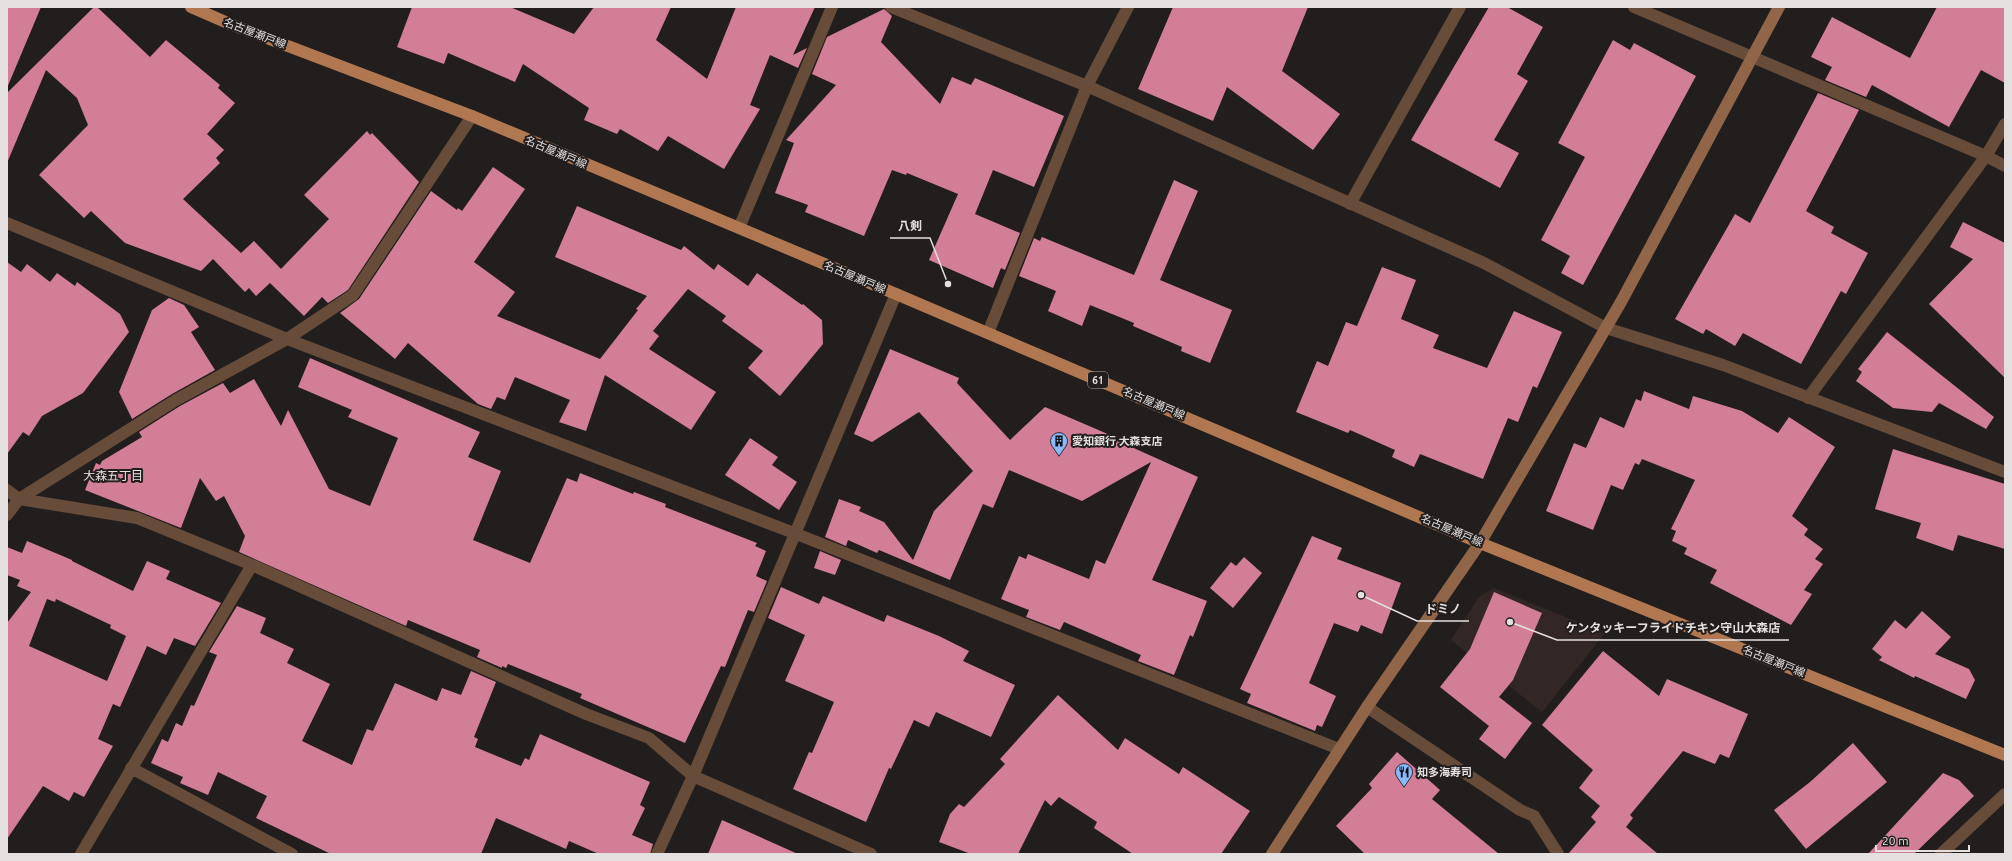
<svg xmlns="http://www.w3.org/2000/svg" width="2012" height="861" font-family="Ubuntu,'Noto Sans JP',sans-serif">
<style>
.built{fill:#332726}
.building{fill:#d17e96;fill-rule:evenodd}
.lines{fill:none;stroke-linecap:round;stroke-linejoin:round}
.street{stroke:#684c3a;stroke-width:12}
.secondary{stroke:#916547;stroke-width:12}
.primary{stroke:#b17750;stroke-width:12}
.labels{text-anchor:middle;stroke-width:4;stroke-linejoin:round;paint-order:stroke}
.shield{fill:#231e1e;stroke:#aaa6a6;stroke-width:1}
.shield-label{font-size:10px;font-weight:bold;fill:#e4e0e0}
.street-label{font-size:11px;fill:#e4e0e0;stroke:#231e1e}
.poi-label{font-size:11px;font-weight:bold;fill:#e4e0e0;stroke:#231e1e;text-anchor:start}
.neighbourhood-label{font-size:12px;fill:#e8e1e0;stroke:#231e1e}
.leader{fill:none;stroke:#e4e0e0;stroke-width:1.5}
.callout-dot{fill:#e4e0e0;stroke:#231e1e;stroke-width:1.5}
.callout-label{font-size:12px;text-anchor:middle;font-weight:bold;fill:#e4e0e0;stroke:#231e1e;stroke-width:4;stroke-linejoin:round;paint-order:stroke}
</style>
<rect width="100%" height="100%" fill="#231e1e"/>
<path class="built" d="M 1494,588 L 1605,633 L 1542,712 L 1451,640 L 1479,597 Z"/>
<path class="building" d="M 7,7 L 41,7 L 7,88 Z
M 94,7 L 97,7 L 150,57 L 166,40 L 220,85 L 218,88 L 235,103 L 207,134 L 224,150 L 216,158 L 220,163 L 183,199 L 241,253 L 254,241 L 281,269 L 329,219 L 304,195 L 367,131 L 370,135 L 372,133 L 419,182 L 348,290 L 328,303 L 322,297 L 304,316 L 270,283 L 256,296 L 249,288 L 245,292 L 213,259 L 201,271 L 125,243 L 91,211 L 84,218 L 39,175 L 88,125 L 77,98 L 46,70 L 7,163 L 7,93 Z
M 412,7 L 510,7 L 574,34 L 594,7 L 671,7 L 656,40 L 707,79 L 736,7 L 815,7 L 793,55 L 807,48 L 798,68 L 770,55 L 750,105 L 760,109 L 724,169 L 668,136 L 658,151 L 620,129 L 617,134 L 584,120 L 589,108 L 523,64 L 515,82 L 448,53 L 444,64 L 397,47 Z
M 1173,7 L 1308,7 L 1282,71 L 1340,114 L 1313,150 L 1227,87 L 1213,121 L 1138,89 Z
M 1489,7 L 1507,7 L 1543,27 L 1517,74 L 1528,81 L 1494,140 L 1519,153 L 1500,188 L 1411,140 Z
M 1937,7 L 2005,7 L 2005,83 L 1981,70 L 1949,127 L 1872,85 L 1866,97 L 1825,80 L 1832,67 L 1811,57 L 1832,17 L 1910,58 Z
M 884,9 L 892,16 L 881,42 L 940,104 L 952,77 L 971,85 L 975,78 L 1064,116 L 1034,187 L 993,170 L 975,214 L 1020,233 L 1005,270 L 1001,268 L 993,288 L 929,260 L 958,194 L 907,173 L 906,175 L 892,170 L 864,236 L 805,212 L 808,205 L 775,193 L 794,143 L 786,140 L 836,85 L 812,74 L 827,37 Z
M 1613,40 L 1630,50 L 1634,43 L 1696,76 L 1583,285 L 1561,273 L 1570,256 L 1541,240 L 1585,157 L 1558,143 Z
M 1818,93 L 1859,110 L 1806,211 L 1834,227 L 1831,233 L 1868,253 L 1846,294 L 1841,291 L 1801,364 L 1743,333 L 1735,346 L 1706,329 L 1703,334 L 1675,319 L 1735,214 L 1750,223 Z
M 493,167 L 525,189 L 474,262 L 515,292 L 497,316 L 600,359 L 638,310 L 636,309 L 647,296 L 555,257 L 577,206 L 681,250 L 684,246 L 714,270 L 718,264 L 748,286 L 757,273 L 802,305 L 803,304 L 822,320 L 823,344 L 780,396 L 748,368 L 763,351 L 722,321 L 726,316 L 688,289 L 653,331 L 659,336 L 649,349 L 716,392 L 691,430 L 605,375 L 586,431 L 559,422 L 570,400 L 515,377 L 505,400 L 497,397 L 491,409 L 478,404 L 408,343 L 395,359 L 340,313 L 359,299 L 431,191 L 457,210 L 458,208 L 462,211 Z
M 1174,180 L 1198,191 L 1160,280 L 1232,310 L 1210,363 L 1181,351 L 1182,347 L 1133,326 L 1134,323 L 1090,305 L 1082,326 L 1048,311 L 1056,291 L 1019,276 L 1034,238 L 1040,241 L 1042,237 L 1134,275 Z
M 1963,222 L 2005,243 L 2005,378 L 1929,304 L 1973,259 L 1950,247 Z
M 7,262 L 21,272 L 27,264 L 50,282 L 57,273 L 75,286 L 77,282 L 120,314 L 129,332 L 83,393 L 42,416 L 29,436 L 23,432 L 7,454 Z
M 1382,267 L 1416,280 L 1401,319 L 1439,335 L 1433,348 L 1487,368 L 1514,311 L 1562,332 L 1537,388 L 1533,386 L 1518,422 L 1508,418 L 1483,479 L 1420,454 L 1414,467 L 1392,457 L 1395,450 L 1350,430 L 1348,433 L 1296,412 L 1317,361 L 1328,366 L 1346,322 L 1357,326 Z
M 169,298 L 184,305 L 199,327 L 191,332 L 215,370 L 172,394 L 132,419 L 119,392 L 152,310 Z
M 1887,332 L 1994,417 L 1986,429 L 1939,403 L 1932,412 L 1893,408 L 1856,381 L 1862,372 L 1858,369 Z
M 890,349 L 959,378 L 957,383 L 1010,440 L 1045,407 L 1117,438 L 1116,440 L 1198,477 L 1152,580 L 1207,601 L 1193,637 L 1190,635 L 1174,675 L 1138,661 L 1141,655 L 1064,622 L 1060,630 L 1026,617 L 1029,610 L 1001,599 L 1019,556 L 1026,559 L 1028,554 L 1089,579 L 1096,560 L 1105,564 L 1151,462 L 1082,501 L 1009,470 L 993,508 L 983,504 L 950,580 L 879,550 L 877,553 L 848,540 L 846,546 L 825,537 L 839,499 L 861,507 L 859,511 L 884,522 L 913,560 L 934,511 L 973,471 L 919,412 L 872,442 L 854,434 Z
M 310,358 L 480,432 L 468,457 L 501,471 L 473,540 L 530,563 L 567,478 L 577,482 L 580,473 L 633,494 L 634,492 L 666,504 L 665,507 L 757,543 L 755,546 L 766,551 L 756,576 L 767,581 L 754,612 L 748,610 L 725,667 L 721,666 L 685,743 L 580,698 L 582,694 L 508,664 L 506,668 L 502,666 L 502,668 L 477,657 L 480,650 L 408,620 L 406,626 L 239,552 L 245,536 L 224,496 L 216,501 L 200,478 L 181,528 L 85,490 L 96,463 L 100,465 L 102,461 L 142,437 L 139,432 L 180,406 L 223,383 L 230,393 L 254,379 L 281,426 L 288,410 L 329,489 L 370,506 L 398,438 L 348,417 L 352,410 L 298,387 Z
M 1644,391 L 1689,409 L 1693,396 L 1742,411 L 1778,433 L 1789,417 L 1835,447 L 1792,516 L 1808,529 L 1804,535 L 1823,549 L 1815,559 L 1823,564 L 1804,590 L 1812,594 L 1791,625 L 1710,583 L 1717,570 L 1684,554 L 1687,548 L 1672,541 L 1676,531 L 1671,529 L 1695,480 L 1642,459 L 1639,465 L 1635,463 L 1623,490 L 1611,485 L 1593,530 L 1546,511 L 1574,443 L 1586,448 L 1600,417 L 1624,428 L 1636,399 L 1641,401 Z
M 750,438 L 778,457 L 772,465 L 797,482 L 779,510 L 725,475 Z
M 1893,449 L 2005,484 L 2005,549 L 1958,535 L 1953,551 L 1916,538 L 1921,523 L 1875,509 Z
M 1312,536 L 1342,548 L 1337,559 L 1401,583 L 1382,634 L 1361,625 L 1358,632 L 1334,623 L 1309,683 L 1336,696 L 1322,727 L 1317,725 L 1315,731 L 1247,703 L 1251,694 L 1240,689 Z
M 27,541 L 72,560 L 72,561 L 133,591 L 147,561 L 170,571 L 166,579 L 221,603 L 195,646 L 174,638 L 166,655 L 147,646 L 120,707 L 113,704 L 98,739 L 113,746 L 84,797 L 74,792 L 69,801 L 43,786 L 7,839 L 7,623 L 31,592 L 17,586 L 20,580 L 7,575 L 7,547 L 22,553 ZM 47,599 L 55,602 L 56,599 L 111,625 L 110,628 L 126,636 L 107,681 L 29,646 Z
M 820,551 L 841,560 L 835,575 L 814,568 Z
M 1244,557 L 1262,573 L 1233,608 L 1210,588 L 1231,562 L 1236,566 Z
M 781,587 L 819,604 L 823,596 L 884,622 L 887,615 L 939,636 L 969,651 L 963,661 L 1015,685 L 991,737 L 936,712 L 929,727 L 914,720 L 891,769 L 889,768 L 866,822 L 793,789 L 809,752 L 812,753 L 834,702 L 785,681 L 805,635 L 768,618 Z
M 1494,592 L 1542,613 L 1513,680 L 1499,697 L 1532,723 L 1505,759 L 1479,739 L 1489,726 L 1440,687 L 1470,649 Z
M 237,606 L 266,618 L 260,633 L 294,649 L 287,663 L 330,684 L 302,741 L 352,765 L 367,729 L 373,731 L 395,683 L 437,701 L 442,688 L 461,695 L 471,671 L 496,682 L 474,737 L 478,739 L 475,747 L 521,766 L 525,758 L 529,760 L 540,734 L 650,782 L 640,805 L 645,808 L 632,835 L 653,844 L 650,854 L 599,854 L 569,841 L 566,849 L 496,818 L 481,854 L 331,854 L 256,818 L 267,796 L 218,772 L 208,795 L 180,783 L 183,777 L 151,763 L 162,739 L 168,742 L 176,723 L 182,726 L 191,705 L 194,706 L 217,655 L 209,652 Z
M 1922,611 L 1951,637 L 1935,654 L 1969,669 L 1975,680 L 1966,699 L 1915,676 L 1914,678 L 1879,660 L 1882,657 L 1872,649 L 1895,620 L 1906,629 Z
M 1603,651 L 1659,696 L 1667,679 L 1748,714 L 1729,758 L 1720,754 L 1715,764 L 1683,751 L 1630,815 L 1633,818 L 1626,827 L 1658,854 L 1568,854 L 1596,822 L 1591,817 L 1600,806 L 1579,788 L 1593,770 L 1542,725 Z
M 1058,695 L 1118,750 L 1125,738 L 1179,774 L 1183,767 L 1250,811 L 1221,854 L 1133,854 L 1094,828 L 1097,822 L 1059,797 L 1051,806 L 1045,800 L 1018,854 L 971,854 L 939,842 L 950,814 L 959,804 L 964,807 L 1005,764 L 1000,759 Z
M 1853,743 L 1887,782 L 1806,849 L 1774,810 L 1810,782 Z
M 1397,752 L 1440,790 L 1432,799 L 1499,854 L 1365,854 L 1336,826 L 1372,788 L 1369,784 Z
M 1943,773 L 1959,780 L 1974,796 L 1914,854 L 1868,854 Z
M 722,820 L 798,854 L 708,854 Z"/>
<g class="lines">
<path class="street" d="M 891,7 L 1087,86 L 1484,263 L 1606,328 L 1723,365 L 2005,472
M 1634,7 L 1986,156 L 2005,166
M 1350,204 L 1460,7
M 7,223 L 287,339 L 794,533 L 1339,749
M 739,228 L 832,7
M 988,333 L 1087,86 L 1128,7
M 1808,398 L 1986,156 L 2005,124
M 7,490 L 19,499 L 137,518 L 252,565 L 586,714 L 649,738 L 693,776 L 871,854
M 7,515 L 19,499 L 176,400 L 287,339 L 353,295 L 472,116
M 1367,707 L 1520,810 L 1534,816 L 1558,854
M 131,768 L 292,854
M 81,854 L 252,565
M 657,854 L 693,776 L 896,294
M 1941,854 L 2005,794"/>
<path class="secondary" d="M 1272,854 L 1367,707 L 1480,543 L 1621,302 L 1779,7"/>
<path class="primary" d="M 191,7 L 230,24 L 472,116 L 896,294 L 1480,543 L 2005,755"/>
</g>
<defs>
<g id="building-pin" transform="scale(0.9)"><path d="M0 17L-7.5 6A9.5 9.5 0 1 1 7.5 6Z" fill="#88bafc" stroke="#231e1e"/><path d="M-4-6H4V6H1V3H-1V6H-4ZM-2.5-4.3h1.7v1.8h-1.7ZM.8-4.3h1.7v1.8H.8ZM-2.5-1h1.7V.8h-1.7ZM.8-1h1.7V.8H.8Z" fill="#111"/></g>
<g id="restaurant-pin" transform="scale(0.9)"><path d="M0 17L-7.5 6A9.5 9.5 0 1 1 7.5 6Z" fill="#88bafc" stroke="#231e1e"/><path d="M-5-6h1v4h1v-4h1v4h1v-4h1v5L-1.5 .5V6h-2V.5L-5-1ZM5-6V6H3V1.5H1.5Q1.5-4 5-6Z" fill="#111"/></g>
</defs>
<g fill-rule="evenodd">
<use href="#building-pin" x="1059" y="441"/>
<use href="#restaurant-pin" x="1404" y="772"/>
</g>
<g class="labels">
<rect class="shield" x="1088" y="372" width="20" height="16" rx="3"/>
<g class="shield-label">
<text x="1098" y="384">61</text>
</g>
<g class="street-label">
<text transform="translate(255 33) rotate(21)" y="4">名古屋瀬戸線</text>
<text transform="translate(556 152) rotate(23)" y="4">名古屋瀬戸線</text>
<text transform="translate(855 277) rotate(23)" y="4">名古屋瀬戸線</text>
<text transform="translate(1154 403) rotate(23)" y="4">名古屋瀬戸線</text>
<text transform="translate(1452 530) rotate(23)" y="4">名古屋瀬戸線</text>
<text transform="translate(1774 661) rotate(22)" y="4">名古屋瀬戸線</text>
</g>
<g class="poi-label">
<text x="1072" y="445">愛知銀行 大森支店</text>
<text x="1417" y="776">知多海寿司</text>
</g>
<g class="neighbourhood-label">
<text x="113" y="480">大森五丁目</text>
</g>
</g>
<path class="leader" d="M948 284L930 238H890M1361 595L1417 621H1469M1510 622L1557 640H1789"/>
<g class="callout-dot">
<circle cx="948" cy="284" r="4"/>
<circle cx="1361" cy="595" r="4"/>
<circle cx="1510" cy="622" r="4"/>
</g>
<g class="callout-label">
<text x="910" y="230">八剣</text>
<text x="1443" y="613">ドミノ</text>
<text x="1673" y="632">ケンタッキーフライドチキン守山大森店</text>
</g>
<rect width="2012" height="861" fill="none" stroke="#e4e0e0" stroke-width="16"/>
<path d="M1876 845v6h93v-6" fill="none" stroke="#e4e0e0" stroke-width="2"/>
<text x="1882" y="845" font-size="12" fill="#e4e0e0" stroke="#231e1e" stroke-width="3" paint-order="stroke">20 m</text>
</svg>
